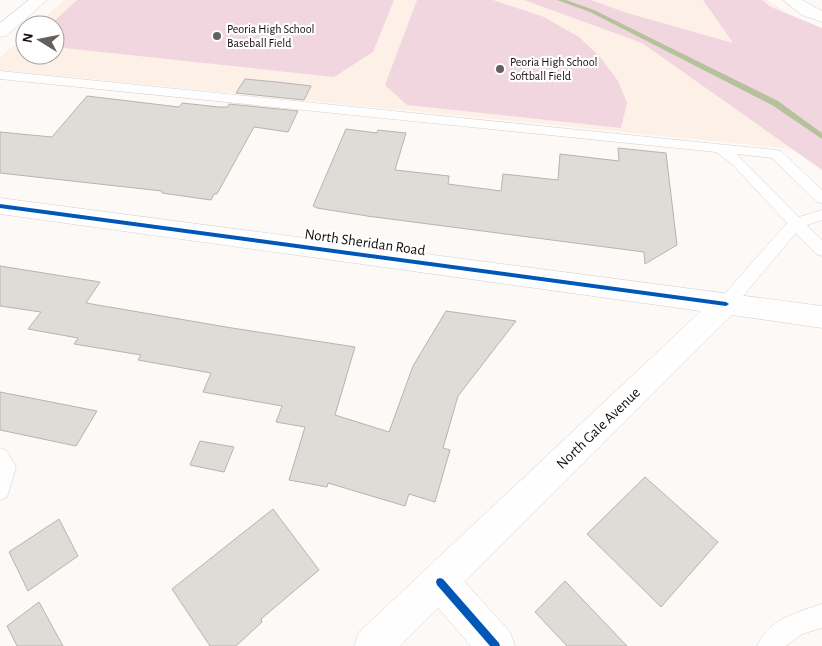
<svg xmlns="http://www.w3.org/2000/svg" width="822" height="646" font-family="'Alegreya Sans',sans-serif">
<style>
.built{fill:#fdf0e7}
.green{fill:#f1d6e0}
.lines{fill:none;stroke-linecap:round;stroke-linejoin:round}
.stream{fill:#b5c29c;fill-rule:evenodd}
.building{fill:#dfdcd8;stroke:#b6b4b0}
.service-casing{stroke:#d4d0cc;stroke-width:1}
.minor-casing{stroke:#d4d0cc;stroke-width:1}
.tertiary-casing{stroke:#d4d0cc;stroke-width:1}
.secondary-casing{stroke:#d4d0cc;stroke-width:1}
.service{fill:#fffefe;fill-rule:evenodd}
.minor{fill:#fffefe;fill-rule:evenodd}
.tertiary{fill:#fffefe;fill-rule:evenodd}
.secondary{fill:#fffefe;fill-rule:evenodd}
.cycleway-casing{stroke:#fff;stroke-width:3}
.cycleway{fill:#0057b8;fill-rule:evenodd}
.poi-dot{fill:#66605d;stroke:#fff;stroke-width:2}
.labels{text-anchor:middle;stroke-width:4.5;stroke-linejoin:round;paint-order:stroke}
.far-poi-label{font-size:12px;fill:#150e0a;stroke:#fff;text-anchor:start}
.street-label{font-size:15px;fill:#150e0a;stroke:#fff}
</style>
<rect width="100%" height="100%" fill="#fcf9f7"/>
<path class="built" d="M 64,0 L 767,0 L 807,26 L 803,150 L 0,70 L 0,57 L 25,35 L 25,55 L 55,55 L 55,25 L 36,25 Z"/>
<path class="green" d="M 77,0 L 394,0 L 373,52 L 334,77 L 55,47 L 55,25 L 50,25 Z
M 417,0 L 493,0 L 544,17 L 579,37 L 600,57 L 618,81 L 627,103 L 621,128 L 407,105 L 385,85 Z
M 524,0 L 591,0 L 627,13 L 733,43 L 703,0 L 762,0 L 771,7 L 822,28 L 822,170 L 642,43 Z"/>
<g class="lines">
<path class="stream" d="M 557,0 L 566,0 L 594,10 L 778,101 L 822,133 L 822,139 L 772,105 L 590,12 Z"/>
</g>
<path class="building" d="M 245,79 L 277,82 L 311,86 L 304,100 L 236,93 Z
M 87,96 L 179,107 L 182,103 L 219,107 L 228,107 L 229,104 L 298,111 L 288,132 L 254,127 L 217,194 L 214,194 L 211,200 L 162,193 L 162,191 L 0,173 L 0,132 L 52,137 Z
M 346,129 L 377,133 L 378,130 L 406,133 L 395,170 L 449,176 L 448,184 L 501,191 L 503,174 L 558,180 L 560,154 L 619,161 L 618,148 L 666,153 L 677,245 L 645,264 L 644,252 L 367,216 L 317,208 L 313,206 Z
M 0,266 L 100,282 L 86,303 L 232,328 L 355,347 L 335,415 L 389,432 L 413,366 L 446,311 L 516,321 L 458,396 L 443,448 L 450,450 L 435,502 L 409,494 L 405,506 L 328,483 L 327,487 L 289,480 L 305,427 L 276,422 L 282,406 L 203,392 L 211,373 L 138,360 L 141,355 L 74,344 L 78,338 L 28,329 L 41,312 L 0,306 Z
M 0,392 L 97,411 L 76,446 L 0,430 Z
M 200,441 L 234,447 L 224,472 L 190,465 Z
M 645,477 L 718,542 L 661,607 L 587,534 Z
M 273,509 L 319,570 L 261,619 L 262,622 L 236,646 L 210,646 L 172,589 Z
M 59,519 L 78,556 L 28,591 L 9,552 Z
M 565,581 L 627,646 L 567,646 L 535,612 Z
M 39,602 L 63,646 L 17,646 L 7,626 Z"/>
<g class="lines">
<g class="service-casing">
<path id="service" d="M 0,71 L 776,150 L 781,151 L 822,190 L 822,203 L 817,202 L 772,158 L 737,154 L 799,217 L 822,210 L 822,220 L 807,225 L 822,240 L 822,256 L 816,254 L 796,233 L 732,309 L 726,311 L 720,309 L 717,304 L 720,299 L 787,223 L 732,164 L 716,152 L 0,79 Z
M 0,448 L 7,451 L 16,467 L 7,497 L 0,500 Z
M 822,604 L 822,628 L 802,634 L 786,646 L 757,646 C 768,620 797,612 822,604 Z"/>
</g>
<g class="minor-casing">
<path id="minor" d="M 783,0 L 802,0 L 822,11 L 822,22 L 802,15 Z
M 440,564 L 453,569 L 510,632 L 515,646 L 471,646 L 427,595 L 422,582 L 427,569 Z"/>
</g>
<g class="tertiary-casing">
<path id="tertiary" d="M 29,0 L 47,0 L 6,36 L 0,37 L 0,23 Z"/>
</g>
<g class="secondary-casing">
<path id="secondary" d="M 0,198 L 822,306 L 822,328 L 732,315 L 400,646 L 354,646 L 359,632 L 701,311 L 0,214 Z"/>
</g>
<use href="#service" class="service"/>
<use href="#minor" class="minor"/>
<use href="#tertiary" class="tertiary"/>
<use href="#secondary" class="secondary"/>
<g class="cycleway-casing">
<path id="cycleway" d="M 0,204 L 726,302 L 729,304 L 726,306 L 0,208 Z
M 440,578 L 443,579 L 499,643 L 500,646 L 490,646 L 437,585 L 436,582 L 437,579 Z"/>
</g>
<use href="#cycleway" class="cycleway"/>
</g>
<g class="poi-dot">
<circle cx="217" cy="36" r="5"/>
<circle cx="500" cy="69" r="5"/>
</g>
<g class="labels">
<g class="far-poi-label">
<text x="227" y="33">Peoria High School<tspan x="227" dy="14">Baseball Field</tspan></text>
<text x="510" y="66">Peoria High School<tspan x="510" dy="14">Softball Field</tspan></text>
</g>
<g class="street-label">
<text transform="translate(365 242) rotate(8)" y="5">North Sheridan Road</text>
<text transform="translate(598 428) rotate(-44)" y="5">North Gale Avenue</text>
</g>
</g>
<g transform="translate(40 40) rotate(280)"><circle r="24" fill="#ffffff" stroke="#a19f9d"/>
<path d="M0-4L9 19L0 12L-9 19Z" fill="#66605d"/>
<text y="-8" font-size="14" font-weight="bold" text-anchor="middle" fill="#150e0a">N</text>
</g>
</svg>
